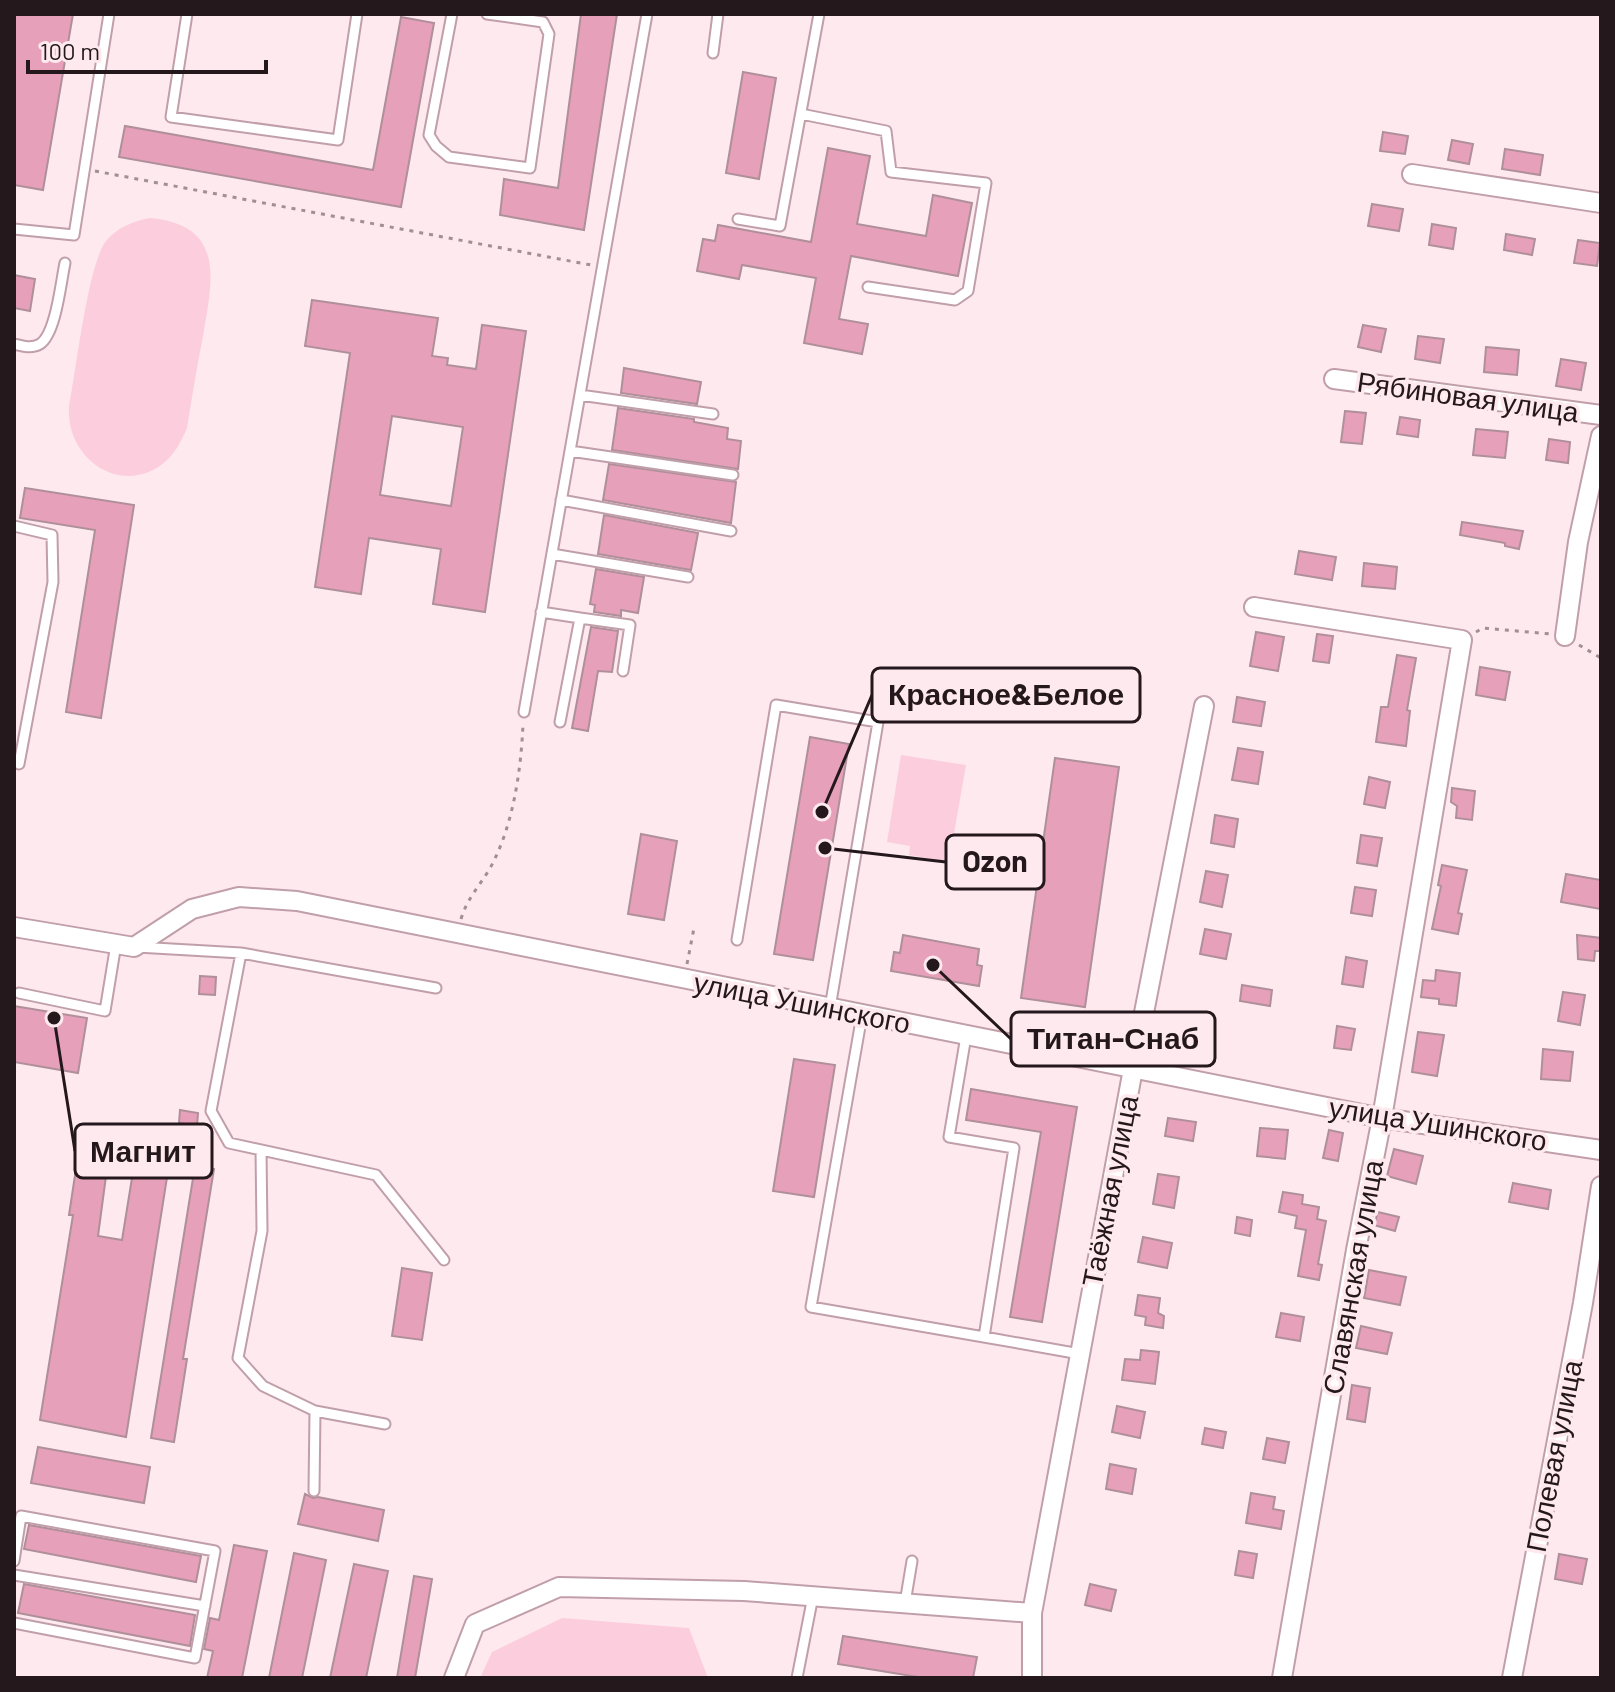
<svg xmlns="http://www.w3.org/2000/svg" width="1615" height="1692" font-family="Barlow,sans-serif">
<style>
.green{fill:#fccedd}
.building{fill:#e7a0b9;stroke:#af8f9a;stroke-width:2;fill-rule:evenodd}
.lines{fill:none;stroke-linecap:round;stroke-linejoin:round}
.service-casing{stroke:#c09faa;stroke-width:13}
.minor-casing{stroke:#c09faa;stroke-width:22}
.path{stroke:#a08f94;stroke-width:3;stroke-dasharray:4 6;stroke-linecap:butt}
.service{stroke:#fff;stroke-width:9}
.minor{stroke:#fff;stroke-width:18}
.labels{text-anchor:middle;stroke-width:7;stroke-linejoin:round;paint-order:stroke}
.street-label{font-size:28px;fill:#24181c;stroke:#fee9ef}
.leader{fill:none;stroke:#24181c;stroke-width:3}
.callout-dot{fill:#24181c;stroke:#fee9ef;stroke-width:3}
.callout{fill:#fee9ef;stroke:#24181c;stroke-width:3}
.callout-label{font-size:30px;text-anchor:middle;font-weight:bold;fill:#24181c}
</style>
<rect width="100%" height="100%" fill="#fee9ef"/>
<path class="green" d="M 150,218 C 227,225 212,282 203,336 C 197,366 192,397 187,428 C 182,439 177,451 167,460 C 125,499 65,461 69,406 C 76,371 88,264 106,241 C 118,227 133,221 150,218 Z
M 901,755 L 966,765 L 949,862 L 909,855 L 910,846 L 887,842 Z
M 562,1618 L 689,1628 L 708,1678 L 480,1678 L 492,1652 Z"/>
<path class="building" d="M 14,14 L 73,14 L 43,190 L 14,185 Z
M 581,14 L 617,14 L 584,230 L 500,215 L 504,179 L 558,188 Z
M 401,17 L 434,23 L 401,207 L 119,157 L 125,126 L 373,170 Z
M 743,72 L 776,78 L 759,179 L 726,173 Z
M 1383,132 L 1408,136 L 1405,154 L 1380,151 Z
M 1452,140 L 1473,144 L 1469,164 L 1448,160 Z
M 828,148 L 870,156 L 857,224 L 926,236 L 933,195 L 972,203 L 958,276 L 851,256 L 839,319 L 868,324 L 862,354 L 804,343 L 816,278 L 742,265 L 739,279 L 697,271 L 703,239 L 715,241 L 718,225 L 811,242 Z
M 1505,149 L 1543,155 L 1540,175 L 1502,169 Z
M 1372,204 L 1403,209 L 1399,231 L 1368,226 Z
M 1432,224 L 1456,228 L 1453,249 L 1429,245 Z
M 1506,234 L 1535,239 L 1532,255 L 1504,250 Z
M 1578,240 L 1600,243 L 1597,266 L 1574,263 Z
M 14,275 L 35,279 L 30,311 L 14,308 Z
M 312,300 L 438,318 L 432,356 L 448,358 L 447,365 L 476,369 L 482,325 L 526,331 L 485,612 L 433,604 L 441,549 L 369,538 L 361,594 L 315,587 L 350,353 L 305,346 ZM 392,416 L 463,427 L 451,506 L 380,495 Z
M 1363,325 L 1386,329 L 1381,352 L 1358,347 Z
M 1418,336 L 1444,339 L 1440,363 L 1415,359 Z
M 1486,347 L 1519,350 L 1517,375 L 1484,372 Z
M 1561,359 L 1586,363 L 1581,390 L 1556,386 Z
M 624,368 L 701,382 L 697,404 L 621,393 Z
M 618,408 L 694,419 L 694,422 L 728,428 L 727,439 L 741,441 L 738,469 L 612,450 Z
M 1345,411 L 1366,413 L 1362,444 L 1341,442 Z
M 1400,417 L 1420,420 L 1418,437 L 1397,434 Z
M 1476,429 L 1508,432 L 1505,458 L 1473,455 Z
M 1549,439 L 1570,442 L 1568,463 L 1546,460 Z
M 609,464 L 736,482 L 731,523 L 603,500 Z
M 25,488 L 134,505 L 101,718 L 66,712 L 95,530 L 20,518 Z
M 604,515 L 698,533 L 691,570 L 598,554 Z
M 1462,522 L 1523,531 L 1519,549 L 1505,546 L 1505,543 L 1460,535 Z
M 1299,551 L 1336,557 L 1332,580 L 1295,574 Z
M 1364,563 L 1397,567 L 1395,589 L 1362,586 Z
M 596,569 L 644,577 L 638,613 L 621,610 L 621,616 L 594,612 L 595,605 L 590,604 Z
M 591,627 L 618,631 L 612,672 L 598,671 L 588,731 L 572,728 Z
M 1256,632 L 1284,637 L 1278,671 L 1250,666 Z
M 1317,634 L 1333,636 L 1329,663 L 1313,661 Z
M 1397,655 L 1416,658 L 1407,710 L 1410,711 L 1406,746 L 1376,742 L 1381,707 L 1388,707 Z
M 1480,667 L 1510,672 L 1505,700 L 1476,695 Z
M 1237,697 L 1265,702 L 1261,726 L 1233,722 Z
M 810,737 L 849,744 L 813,960 L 774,954 Z
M 1238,748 L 1263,752 L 1258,784 L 1232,780 Z
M 1055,758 L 1119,767 L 1085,1007 L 1021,998 Z
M 1369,777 L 1390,782 L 1385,808 L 1364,804 Z
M 1452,788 L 1475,791 L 1472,820 L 1456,818 L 1457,806 L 1451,802 Z
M 1215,815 L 1238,819 L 1234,847 L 1211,843 Z
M 641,834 L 677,841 L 664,920 L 628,914 Z
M 1361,835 L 1382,838 L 1377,866 L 1357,863 Z
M 1442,865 L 1467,870 L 1458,913 L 1462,914 L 1458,934 L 1432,929 L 1441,886 L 1438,885 Z
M 1206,871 L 1228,875 L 1222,907 L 1200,902 Z
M 1566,874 L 1601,880 L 1601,909 L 1561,902 Z
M 1355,887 L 1376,890 L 1372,916 L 1351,913 Z
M 1205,929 L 1231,934 L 1226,959 L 1200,954 Z
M 903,935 L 979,949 L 977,965 L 982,966 L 979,986 L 891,971 L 894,952 L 900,953 Z
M 1577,935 L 1601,938 L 1601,951 L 1595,951 L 1594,961 L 1578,959 Z
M 1346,957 L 1367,961 L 1363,987 L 1342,984 Z
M 1436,970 L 1460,973 L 1456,1006 L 1439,1004 L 1439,999 L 1421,997 L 1423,980 L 1435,981 Z
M 200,976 L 216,977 L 215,995 L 199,994 Z
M 1242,985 L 1272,990 L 1270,1006 L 1240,1001 Z
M 1563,992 L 1585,995 L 1580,1025 L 1558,1021 Z
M 14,1006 L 87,1018 L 78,1073 L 14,1062 Z
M 1337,1026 L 1355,1029 L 1351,1050 L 1334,1048 Z
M 1418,1032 L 1444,1035 L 1437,1076 L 1412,1072 Z
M 1543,1049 L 1573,1052 L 1570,1081 L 1541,1079 Z
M 794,1059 L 835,1065 L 814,1197 L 773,1191 Z
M 971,1089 L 1077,1107 L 1042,1322 L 1010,1317 L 1041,1132 L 966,1120 Z
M 180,1110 L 198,1113 L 197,1126 L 179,1123 Z
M 1168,1118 L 1196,1122 L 1193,1141 L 1165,1136 Z
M 1260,1128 L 1288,1130 L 1285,1159 L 1257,1156 Z
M 1329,1130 L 1343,1133 L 1338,1161 L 1323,1158 Z
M 80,1142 L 110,1146 L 98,1236 L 122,1240 L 137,1147 L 171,1152 L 126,1437 L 40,1420 L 73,1215 L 69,1215 Z
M 1394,1149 L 1423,1156 L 1416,1184 L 1387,1176 Z
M 195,1166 L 214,1169 L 183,1359 L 187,1359 L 174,1442 L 151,1438 Z
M 1158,1174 L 1179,1177 L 1174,1208 L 1153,1204 Z
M 1513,1183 L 1551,1190 L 1548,1209 L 1509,1202 Z
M 1283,1192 L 1303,1195 L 1302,1204 L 1319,1207 L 1317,1219 L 1326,1221 L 1318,1264 L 1322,1265 L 1319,1280 L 1298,1276 L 1306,1230 L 1295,1228 L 1297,1216 L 1279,1212 Z
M 1378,1212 L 1399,1217 L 1395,1231 L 1374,1225 Z
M 1237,1217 L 1252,1220 L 1250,1236 L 1235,1233 Z
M 1143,1237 L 1172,1243 L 1167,1268 L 1138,1262 Z
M 402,1268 L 432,1273 L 422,1340 L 392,1336 Z
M 1369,1270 L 1406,1277 L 1400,1305 L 1364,1298 Z
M 1138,1295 L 1160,1298 L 1158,1313 L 1164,1316 L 1163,1328 L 1145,1325 L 1146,1317 L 1135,1315 Z
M 1281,1313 L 1304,1317 L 1300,1341 L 1276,1337 Z
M 1361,1326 L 1392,1333 L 1387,1354 L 1356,1348 Z
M 1141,1350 L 1159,1352 L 1155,1384 L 1122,1380 L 1125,1359 L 1140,1360 Z
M 1352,1385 L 1370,1388 L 1365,1422 L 1347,1419 Z
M 1117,1406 L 1145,1412 L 1140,1438 L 1112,1432 Z
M 1205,1428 L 1226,1432 L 1223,1448 L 1202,1444 Z
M 1267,1438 L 1289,1442 L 1285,1463 L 1263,1459 Z
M 38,1447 L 150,1467 L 144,1503 L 31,1483 Z
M 1110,1464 L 1136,1469 L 1132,1494 L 1106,1489 Z
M 1251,1493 L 1275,1497 L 1273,1509 L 1284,1511 L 1281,1529 L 1246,1523 Z
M 305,1494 L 313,1498 L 318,1497 L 384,1510 L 378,1541 L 298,1524 Z
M 29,1525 L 201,1556 L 196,1582 L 24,1549 Z
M 234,1545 L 267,1551 L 242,1678 L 207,1678 L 213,1651 L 204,1649 L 210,1618 L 219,1620 Z
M 1239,1551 L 1257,1554 L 1253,1578 L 1235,1575 Z
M 294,1553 L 326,1560 L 302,1678 L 269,1678 Z
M 1559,1554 L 1587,1559 L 1582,1584 L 1555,1579 Z
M 354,1564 L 388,1571 L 366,1678 L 330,1678 Z
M 414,1576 L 432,1579 L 415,1678 L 397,1678 Z
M 24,1584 L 195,1615 L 190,1646 L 18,1613 Z
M 1090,1584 L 1116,1590 L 1111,1611 L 1085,1605 Z
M 843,1636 L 977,1657 L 973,1678 L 924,1678 L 838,1664 Z"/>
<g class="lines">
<g class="service-casing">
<path id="service" d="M 187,14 L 171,117 L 338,140 L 357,14
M 452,14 L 429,135 L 436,146 L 449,157 L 530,168 L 549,34 L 543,22 L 487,14
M 713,53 L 718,14
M 801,114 L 886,131 L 891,172 L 986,183 L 968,291 L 955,300 L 868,287
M 738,219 L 780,226 L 819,14
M 14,229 L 74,235 L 109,14
M 14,344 C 22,346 32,349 40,344 C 56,334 61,281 65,263
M 580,395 L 713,414
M 570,451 L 733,475
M 561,500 L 731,531
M 14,526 L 52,535 L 53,582 L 19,764
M 552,554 L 688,577
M 541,612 L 580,618 L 560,722
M 580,618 L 630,625 L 623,671
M 524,712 L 647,14
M 737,940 L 776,705 L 878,722 L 830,1008
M 137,947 L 241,953 L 436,988
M 241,953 L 211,1111 L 229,1143 L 376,1175 L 444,1260
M 19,993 L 105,1011 L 116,944
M 862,1015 L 811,1307 L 984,1337
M 966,1036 L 949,1137 L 1014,1148 L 984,1337 L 1080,1354
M 261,1150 L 262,1231 L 238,1358 L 263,1386 L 315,1411 L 385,1424
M 314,1491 L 315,1411
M 14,1561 L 21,1516 L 215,1551 L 195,1658 L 14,1623
M 14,1575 L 205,1606
M 905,1603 L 912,1561
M 797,1678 L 813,1596"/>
</g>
<g class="minor-casing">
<path id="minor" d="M 1412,174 L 1601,203
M 1334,379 L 1601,415
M 1254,607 L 1462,640 L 1382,1118 L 1356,1250 L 1282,1678
M 1565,636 L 1578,542 L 1601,436
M 14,927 L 134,947 L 192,909 L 239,897 L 297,901 L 1382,1118 L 1601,1150
M 454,1678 L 475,1624 L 559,1587 L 744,1591 L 1032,1613
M 1032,1678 L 1032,1613 L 1133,1069 L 1204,706
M 1512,1678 L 1583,1303 L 1601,1186"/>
</g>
<path class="path" d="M 95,171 L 591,265
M 1476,632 L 1483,628 L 1551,634
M 1579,645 L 1601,658
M 461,919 C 467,899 478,888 489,870 C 513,828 521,771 523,724
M 687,964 L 694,928"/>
<use href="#service" class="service"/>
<use href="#minor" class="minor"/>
</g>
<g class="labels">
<g class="street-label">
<text transform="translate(1468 397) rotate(8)" y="10">Рябиновая улица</text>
<text transform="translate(802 1003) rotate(11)" y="10">улица Ушинского</text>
<text transform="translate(1438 1124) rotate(9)" y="10">улица Ушинского</text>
<text transform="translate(1110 1191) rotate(-79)" y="10">Таёжная улица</text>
<text transform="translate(1353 1277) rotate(-80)" y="10">Славянская улица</text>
<text transform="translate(1554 1456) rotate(-79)" y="10">Полевая улица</text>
</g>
</g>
<path class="leader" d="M822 812L872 695M825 848L946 862M933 965L1011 1039M54 1018L75 1151"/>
<g class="callout-dot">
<circle cx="822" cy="812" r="8"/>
<circle cx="825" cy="848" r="8"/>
<circle cx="933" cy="965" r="8"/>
<circle cx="54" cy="1018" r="8"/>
</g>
<g class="callout">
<rect x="872" y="668" width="268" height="54" rx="8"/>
<rect x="946" y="835" width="98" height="54" rx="8"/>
<rect x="1011" y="1012" width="204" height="54" rx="8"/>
<rect x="75" y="1124" width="137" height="54" rx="8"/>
</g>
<g class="callout-label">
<text x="1006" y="705">Красное&amp;Белое</text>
<text x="995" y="872">Ozon</text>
<text x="1113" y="1049">Титан-Снаб</text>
<text x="143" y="1162">Магнит</text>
</g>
<rect width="1615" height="1692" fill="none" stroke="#24181c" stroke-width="32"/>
<path d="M28 60v12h238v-12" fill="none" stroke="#24181c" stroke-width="4"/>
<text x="40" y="60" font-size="24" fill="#24181c" stroke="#fee9ef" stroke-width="6" paint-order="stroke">100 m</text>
</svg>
